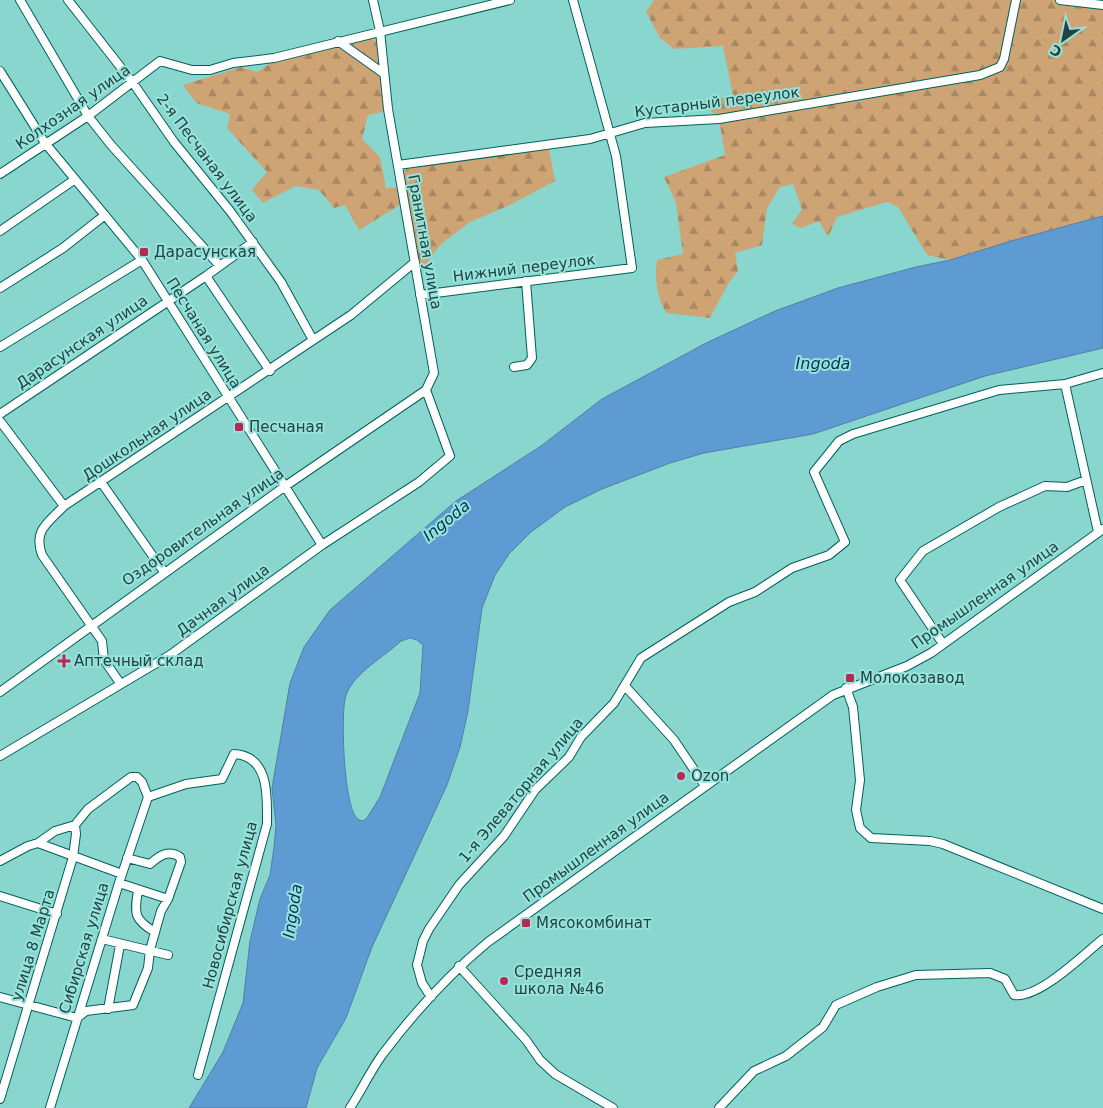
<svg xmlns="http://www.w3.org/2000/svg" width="1103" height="1108" font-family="'DejaVu Sans',sans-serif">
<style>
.forest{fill:url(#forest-firs)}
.water{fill:#5f9bd3;stroke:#4d81a7;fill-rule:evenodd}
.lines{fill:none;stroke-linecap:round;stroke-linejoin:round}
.minor-casing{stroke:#01605b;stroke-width:10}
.minor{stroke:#fff;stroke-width:8}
.poi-dot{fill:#b82855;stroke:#96e3dc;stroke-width:2}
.labels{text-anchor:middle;stroke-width:4;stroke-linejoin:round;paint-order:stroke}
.street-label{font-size:15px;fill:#234341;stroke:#96e3dc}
.poi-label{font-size:15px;fill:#234341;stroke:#96e3dc;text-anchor:start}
.water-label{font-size:16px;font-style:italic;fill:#043358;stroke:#96e3dc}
</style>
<defs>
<pattern id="forest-firs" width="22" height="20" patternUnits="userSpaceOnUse" patternTransform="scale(1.25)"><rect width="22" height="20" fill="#cfa475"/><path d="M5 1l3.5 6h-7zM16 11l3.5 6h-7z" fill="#a88762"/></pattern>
</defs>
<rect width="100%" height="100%" fill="#89d6cf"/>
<path class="forest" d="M 654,0 L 1103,0 L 1103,216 L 1011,241 L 950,260 L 927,255 L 898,207 L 887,202 L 837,217 L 828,237 L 819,221 L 801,228 L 792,224 L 802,209 L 793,184 L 780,187 L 767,208 L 762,245 L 735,253 L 738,271 L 728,284 L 710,318 L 666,313 C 657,295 654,281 657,260 L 683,254 L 676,203 L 664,177 L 725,155 L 719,119 L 702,101 L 733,96 L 723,46 L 674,49 L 660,38 L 646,12 Z
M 369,38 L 376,41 L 387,111 L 368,115 L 362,139 L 380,157 L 386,188 L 400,187 L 403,203 L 359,230 L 345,205 L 334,208 L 319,190 L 295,186 L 263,203 L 252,190 L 267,172 L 227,128 L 230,114 L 196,103 L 183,85 L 241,67 L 257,72 L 274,61 Z
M 548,143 L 555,181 L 510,205 L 470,222 L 440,245 L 417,277 L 400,179 L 410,163 Z"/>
<path class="water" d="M 1103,216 L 1103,348 L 985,376 L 813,434 L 704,453 L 670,463 L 602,489 L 565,507 L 531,532 L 509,554 L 495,575 L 482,608 L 468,711 L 460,747 L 447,785 L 372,947 L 346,1018 L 317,1068 L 306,1108 L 189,1108 L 223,1052 L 243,1003 L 250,941 L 260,899 L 270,875 L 274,847 L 276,825 L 272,788 L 290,683 L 304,647 L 330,610 L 456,501 L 541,446 L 602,399 L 706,343 L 775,311 L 838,288 L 916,267 L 950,260 L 1011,241 ZM 410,638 L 417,640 L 423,645 L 420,693 L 380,797 L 367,818 L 363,821 C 360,820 358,820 356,817 C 344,804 340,713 346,695 C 355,672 384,657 401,641 Z"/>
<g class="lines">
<g class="minor-casing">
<path id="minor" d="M 20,0 L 88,116 L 111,145 L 220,266
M 68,0 L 133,83 L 174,142 L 230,211 L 281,282 L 313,340
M 1060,0 L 1103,5
M 338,41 L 383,73
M 0,71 L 45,143 L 142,260 L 322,545
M 398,165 L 590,139 L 645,123 L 719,119 L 980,75 L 1000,67 L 1004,59 L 1016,0
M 0,174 L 88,116 L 160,61 L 192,70 L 210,70 L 233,63 L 274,58 L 510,0
M 0,231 L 74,180
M 206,276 L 270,371
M 0,288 L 63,248 L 105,215
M 420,295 L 632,268 L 616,156 L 573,0
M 0,347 L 142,260
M 514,367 L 527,365 L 532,358 L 526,281
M 1065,384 L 1098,532
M 0,414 L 206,276 L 253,242
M 0,421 L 64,506
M 101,482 L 164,572
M 943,644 L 900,580 L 923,551 L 999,507 L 1045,486 L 1067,487 L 1086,480
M 120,683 L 104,660 L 102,641 L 42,555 C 33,530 48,523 64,506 L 351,315 L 415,262
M 625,686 L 674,740 L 705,786
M 846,688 L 853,707 L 860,780 L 856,810 L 860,828 L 871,838 L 930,841 L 943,844 L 1103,909
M 0,692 L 284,487 L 426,390
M 0,756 L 170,655 L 322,545 L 419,482 L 450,456 L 426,390 L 434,373 L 388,109 L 380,31 L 373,0
M 38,843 L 55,831 L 75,825 L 88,809 L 131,777 L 137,777 L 142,782 L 148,797 L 186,784 L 222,779 L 234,754 C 270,756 267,797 267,824 L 198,1075
M 0,861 L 28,846 L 38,843 L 122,874
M 119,883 L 168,899
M 138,891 C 134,913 134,920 155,932
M 0,896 L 57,914
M 102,939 L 168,955
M 459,966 L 526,1040 L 540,1060 L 555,1074 L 613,1108
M 0,997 L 77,1018 L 86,1011 L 133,1005 L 148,968 L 150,950 L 161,911 L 168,899 L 181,862 L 180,857 C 168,849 159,856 150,864 L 127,858
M 431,997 L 422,983 L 417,965 L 423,941 L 429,929 L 459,885 L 504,836 L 535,790 L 569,757 L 581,737 L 614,703 L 641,658 L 729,602 L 755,592 L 792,568 L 829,555 L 845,542 L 814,472 L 839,441 L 853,434 L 999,390 L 1065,384 L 1103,373
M 108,1009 L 120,945
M 0,1099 L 73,857 L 76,834 L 75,825
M 50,1108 L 119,883 L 148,797
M 350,1108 C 361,1091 370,1072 382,1055 C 413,1014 448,975 488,942 L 833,695 L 907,666 L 931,653 L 1103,529
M 719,1108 L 754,1071 L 786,1056 L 823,1027 L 836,1005 L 877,987 L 916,975 L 990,973 L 1005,979 L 1014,995 C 1039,999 1084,954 1103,939"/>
</g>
<use href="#minor" class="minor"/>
</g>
<g class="poi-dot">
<rect x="139" y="247" width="10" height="10" rx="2.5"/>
<rect x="234" y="422" width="10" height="10" rx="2.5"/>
<path d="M61.5 653.5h5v5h5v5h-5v5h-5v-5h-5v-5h5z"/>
<rect x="845" y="673" width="10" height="10" rx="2.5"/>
<circle cx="681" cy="776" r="5"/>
<rect x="521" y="918" width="10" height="10" rx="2.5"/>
<circle cx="504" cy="981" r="5"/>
</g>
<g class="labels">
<g class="street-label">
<text transform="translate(717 102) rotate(-7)" y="5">Кустарный переулок</text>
<text transform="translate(73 107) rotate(-35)" y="5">Колхозная улица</text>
<text transform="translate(207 158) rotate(53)" y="5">2-я Песчаная улица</text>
<text transform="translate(425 242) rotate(80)" y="5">Гранитная улица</text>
<text transform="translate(524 268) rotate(-7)" y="5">Нижний переулок</text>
<text transform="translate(204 333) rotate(58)" y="5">Песчаная улица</text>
<text transform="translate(82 342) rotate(-34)" y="5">Дарасунская улица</text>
<text transform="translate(147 435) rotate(-34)" y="5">Дошкольная улица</text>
<text transform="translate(203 527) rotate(-35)" y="5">Оздоровительная улица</text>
<text transform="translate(985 595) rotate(-35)" y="5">Промышленная улица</text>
<text transform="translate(223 600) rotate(-36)" y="5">Дачная улица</text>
<text transform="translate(521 790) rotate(-50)" y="5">1-я Элеваторная улица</text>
<text transform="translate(596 847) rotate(-36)" y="5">Промышленная улица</text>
<text transform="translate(230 905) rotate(-75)" y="5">Новосибирская улица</text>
<text transform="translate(33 945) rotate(-73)" y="5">улица 8 Марта</text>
<text transform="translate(84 948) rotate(-73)" y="5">Сибирская улица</text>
</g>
<g class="poi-label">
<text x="154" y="257">Дарасунская</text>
<text x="249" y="432">Песчаная</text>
<text x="74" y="666">Аптечный склад</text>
<text x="860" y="683">Молокозавод</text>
<text x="691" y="781">Ozon</text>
<text x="536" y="928">Мясокомбинат</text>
<text x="514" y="977">Средняя<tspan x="514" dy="17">школа №46</tspan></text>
</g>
<g class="water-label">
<text x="823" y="369">Ingoda</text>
<text transform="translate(446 520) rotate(-39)" y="6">Ingoda</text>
<text transform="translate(292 911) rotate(-81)" y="6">Ingoda</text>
</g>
</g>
<g transform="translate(1063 40) rotate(213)" stroke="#96e3dc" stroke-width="4" paint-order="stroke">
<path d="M0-4L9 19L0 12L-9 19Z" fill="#234341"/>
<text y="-8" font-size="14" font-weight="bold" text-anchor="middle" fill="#234341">С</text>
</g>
</svg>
